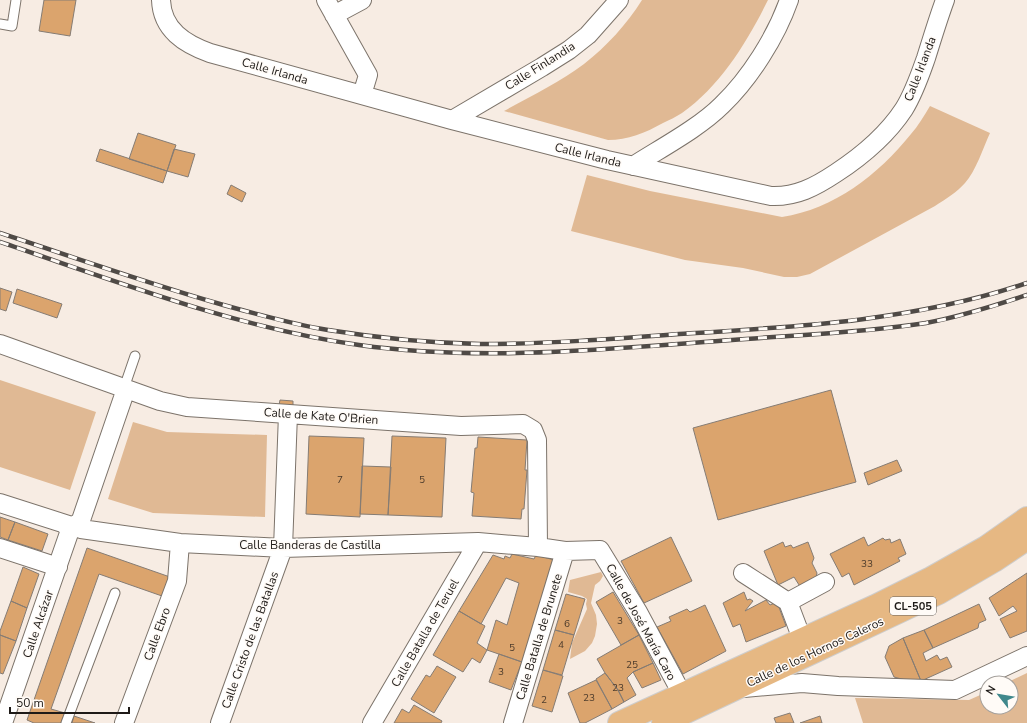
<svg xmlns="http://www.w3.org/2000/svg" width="1027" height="723" font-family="'Nunito Sans',sans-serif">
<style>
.green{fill:#e0b994}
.building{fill:#dba46d;stroke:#857c74}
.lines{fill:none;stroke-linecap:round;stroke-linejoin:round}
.service-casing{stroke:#7c736a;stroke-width:11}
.minor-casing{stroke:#7c736a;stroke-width:20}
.primary-casing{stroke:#cecdcc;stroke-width:24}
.service{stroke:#fff;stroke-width:9}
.minor{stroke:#fff;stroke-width:18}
.primary{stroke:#e6b883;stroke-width:22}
.rail-casing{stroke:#4f4a46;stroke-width:4.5}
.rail{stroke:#fffbf7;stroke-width:3;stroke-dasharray:9;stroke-linecap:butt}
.labels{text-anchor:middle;stroke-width:3;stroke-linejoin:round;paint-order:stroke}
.number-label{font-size:10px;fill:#4d3c2c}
.shield{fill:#fffbf7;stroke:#625e5a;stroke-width:1}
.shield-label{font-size:11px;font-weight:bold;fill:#1e1a17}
.street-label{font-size:12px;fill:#1e1a17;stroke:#fffbf7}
</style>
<rect width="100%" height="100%" fill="#f7ece3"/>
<path class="green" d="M 642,0 L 768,0 C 747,42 721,85 682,113 C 676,117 669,120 663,123 C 645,133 628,140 608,140 L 504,111 C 531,96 560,82 584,64 C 606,47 627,24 642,0 Z
M 930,106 L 990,133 C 983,148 976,171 965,183 C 957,192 946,199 935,206 L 810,274 L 797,277 L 784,277 L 743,268 L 685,260 L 571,231 L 587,175 L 650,191 L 782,217 C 834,209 878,175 911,134 C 918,126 924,116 930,106 Z
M 0,380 L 96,412 L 70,490 L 0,467 Z
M 133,422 L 167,432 L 267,435 L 265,517 L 153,513 L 108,499 Z
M 601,572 L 603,576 L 600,581 L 595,585 L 591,603 L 596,615 L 597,624 L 595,636 L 592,643 L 585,651 L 570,659 L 572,643 L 587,609 L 586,604 L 587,599 L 582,596 L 568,592 L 570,580 Z
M 1027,673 L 1027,723 L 863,723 L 855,698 L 969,700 L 987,692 L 987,707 L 1011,707 L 1011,683 L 1006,683 Z"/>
<path class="building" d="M 44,0 L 76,0 L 70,36 L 39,31 Z
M 138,133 L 176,145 L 167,171 L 129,159 Z
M 100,149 L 167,171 L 163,183 L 96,161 Z
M 174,149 L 195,154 L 188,177 L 167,171 Z
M 231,185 L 246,193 L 242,202 L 227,194 Z
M 0,288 L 12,292 L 6,311 L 0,309 Z
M 17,289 L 62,304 L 57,318 L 13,303 Z
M 831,390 L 856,482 L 718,520 L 693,428 Z
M 280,400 L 293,401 L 293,406 L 279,405 Z
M 309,436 L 364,438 L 360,517 L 306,514 Z
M 392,436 L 446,438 L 442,517 L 388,515 Z
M 478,437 L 527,440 L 525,470 L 527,470 L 524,509 L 522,509 L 521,519 L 472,516 L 474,493 L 471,492 L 475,448 L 477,448 Z
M 897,460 L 902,471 L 868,485 L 864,473 Z
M 362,466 L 391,467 L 388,515 L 360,514 Z
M 0,517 L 15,522 L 8,540 L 0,537 Z
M 15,522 L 48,534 L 42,551 L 8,540 Z
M 671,537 L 692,581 L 644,603 L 621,561 Z
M 864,537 L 868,546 L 883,538 L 885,540 L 890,539 L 891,543 L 900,539 L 906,554 L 898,558 L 900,561 L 854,585 L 849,573 L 842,577 L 830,554 Z
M 783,542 L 785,547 L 791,545 L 793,548 L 808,542 L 814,558 L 812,563 L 817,573 L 815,582 L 801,588 L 794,577 L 778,585 L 764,551 Z
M 87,548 L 170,577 L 162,596 L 99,574 L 51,709 L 65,713 L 61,723 L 34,723 L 27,720 Z
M 512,554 L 534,559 L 536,555 L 554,560 L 522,662 L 487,650 L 496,620 L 507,625 L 519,583 L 506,578 L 481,624 L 459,611 L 493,555 L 504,559 L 505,556 L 510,558 Z
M 23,567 L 39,574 L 27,608 L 11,601 Z
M 1027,573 L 1027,631 L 1010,638 L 1000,619 L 1017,611 L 1013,606 L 999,616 L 989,598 Z
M 613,592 L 639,635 L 621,645 L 596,602 Z
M 744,592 L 747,600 L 750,599 L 753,601 L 745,611 L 766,600 L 770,605 L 777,602 L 786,626 L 746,642 L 740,624 L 733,627 L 723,603 Z
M 566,594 L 585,599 L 574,635 L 555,630 Z
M 11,601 L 27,608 L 16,641 L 0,635 L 0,631 Z
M 979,604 L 986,620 L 979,623 L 978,628 L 933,648 L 924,630 Z
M 705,605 L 726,651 L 683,674 L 657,627 L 671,621 L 669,617 L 687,609 L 690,612 Z
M 459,611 L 485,626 L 477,643 L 487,650 L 480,663 L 472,658 L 463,672 L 433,655 Z
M 555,630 L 574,635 L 562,675 L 543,670 Z
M 924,630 L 933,648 L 923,653 L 926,661 L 937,655 L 940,660 L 947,657 L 952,667 L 921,681 L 903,638 Z
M 0,635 L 16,641 L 3,674 L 0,673 Z
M 639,635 L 653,663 L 633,672 L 627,678 L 636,695 L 624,702 L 618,690 L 605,673 L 597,659 Z
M 903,638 L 921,681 L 913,682 L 894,677 L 885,657 L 889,646 Z
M 499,654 L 522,662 L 511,690 L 489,682 Z
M 653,663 L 661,680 L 642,688 L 633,672 Z
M 437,666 L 456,677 L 434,713 L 411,699 L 426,675 L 430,677 Z
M 543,670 L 563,676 L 552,712 L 532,706 Z
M 605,673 L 618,690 L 624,702 L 612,709 L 596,679 Z
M 596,680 L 612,709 L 585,723 L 580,723 L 568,693 Z
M 414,705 L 442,721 L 441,723 L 394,723 L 402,709 L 409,713 Z
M 790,713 L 794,723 L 776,723 L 774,718 Z
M 74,716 L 95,723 L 72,723 Z
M 820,716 L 822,723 L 800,723 Z"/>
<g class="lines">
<g class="service-casing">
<path id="service" d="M 0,24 L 12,26 L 16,0
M 124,388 L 135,356
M 66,723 L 115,593"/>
</g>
<g class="minor-casing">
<path id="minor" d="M 161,0 C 162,30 185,44 210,53 L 452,120 L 607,160 L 771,196 C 796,197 815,187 836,173 C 862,156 887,135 904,109 C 914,93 920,75 926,58 C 932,39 938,19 945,0
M 326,0 L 368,75 L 362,95
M 334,15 L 362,0
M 452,120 L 542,67 L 569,50 L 588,35 L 619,0
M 633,166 C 661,148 699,128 722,105 C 750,78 776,37 789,0
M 0,344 L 160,401 L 187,407 L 461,426 L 523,424 L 533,430 L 537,440 L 538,547
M 0,503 L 81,529 L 180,543 L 283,548 L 478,542 L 538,547 L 565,551 L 600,550 L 638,612 L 682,694
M 72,527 L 78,523 L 81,520 L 126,389
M 0,548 L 58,567
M 743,573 L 788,602 L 802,639
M 788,602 L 825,582
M 744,688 L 802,683 L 838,686 L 955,690 L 1027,656
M 3,723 L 69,533 L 68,527 L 65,525
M 124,723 L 177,581 L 180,543
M 220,723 L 283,548 L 288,414
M 372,723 L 478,542
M 513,723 L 565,551"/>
</g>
<g class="primary-casing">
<path id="primary" d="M 619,723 L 875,606 L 931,578 L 986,547 L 1027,518
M 663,723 L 939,593 L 994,561 L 1027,539"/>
</g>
<use href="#service" class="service"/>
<use href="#minor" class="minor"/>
<use href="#primary" class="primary"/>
<g class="rail-casing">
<path id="rail" d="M 0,233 C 73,257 146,283 220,304 C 256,314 291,324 328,330 C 378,338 429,343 480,344 C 546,344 613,339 679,334 C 796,327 915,321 1027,283
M 0,242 C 116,281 237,328 359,345 C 481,362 609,349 732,340 C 796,335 861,333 926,323 C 960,317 994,306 1027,295"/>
</g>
<use href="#rail" class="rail"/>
</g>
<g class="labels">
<g class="number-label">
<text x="340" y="483">7</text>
<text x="422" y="483">5</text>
<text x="867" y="567">33</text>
<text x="620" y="624">3</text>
<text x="567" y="627">6</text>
<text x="561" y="648">4</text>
<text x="512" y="651">5</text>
<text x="632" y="668">25</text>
<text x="501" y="675">3</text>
<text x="618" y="691">23</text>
<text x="589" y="701">23</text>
<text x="544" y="703">2</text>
</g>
<rect class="shield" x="890" y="597" width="46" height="18" rx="3"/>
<g class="shield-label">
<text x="913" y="610">CL-505</text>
</g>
<g class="street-label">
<text transform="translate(540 66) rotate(-32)" y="4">Calle Finlandia</text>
<text transform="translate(920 69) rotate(-69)" y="4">Calle Irlanda</text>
<text transform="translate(275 71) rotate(16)" y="4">Calle Irlanda</text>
<text transform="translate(588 155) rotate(14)" y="4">Calle Irlanda</text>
<text transform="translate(321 416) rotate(4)" y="4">Calle de Kate O'Brien</text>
<text x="310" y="549">Calle Banderas de Castilla</text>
<text transform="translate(641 622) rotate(61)" y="4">Calle de José María Caro</text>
<text transform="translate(38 624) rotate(-71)" y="4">Calle Alcázar</text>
<text transform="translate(425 633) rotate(-60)" y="4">Calle Batalla de Teruel</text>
<text transform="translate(157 634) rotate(-70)" y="4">Calle Ebro</text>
<text transform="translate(539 637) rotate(-73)" y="4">Calle Batalla de Brunete</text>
<text transform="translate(250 640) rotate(-70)" y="4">Calle Cristo de las Batallas</text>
<text transform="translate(815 652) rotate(-25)" y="4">Calle de los Hornos Caleros</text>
</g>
</g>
<g transform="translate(999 695) rotate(301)"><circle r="19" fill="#fffbf7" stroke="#a5a19d"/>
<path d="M0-3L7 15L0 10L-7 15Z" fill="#40888c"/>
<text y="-6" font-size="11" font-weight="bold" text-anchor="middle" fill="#1e1a17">N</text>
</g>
<path d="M10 707v6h119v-6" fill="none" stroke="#1e1a17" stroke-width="2"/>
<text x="16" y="707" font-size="12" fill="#1e1a17" stroke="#fffbf7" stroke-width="3" paint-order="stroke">50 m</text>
</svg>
